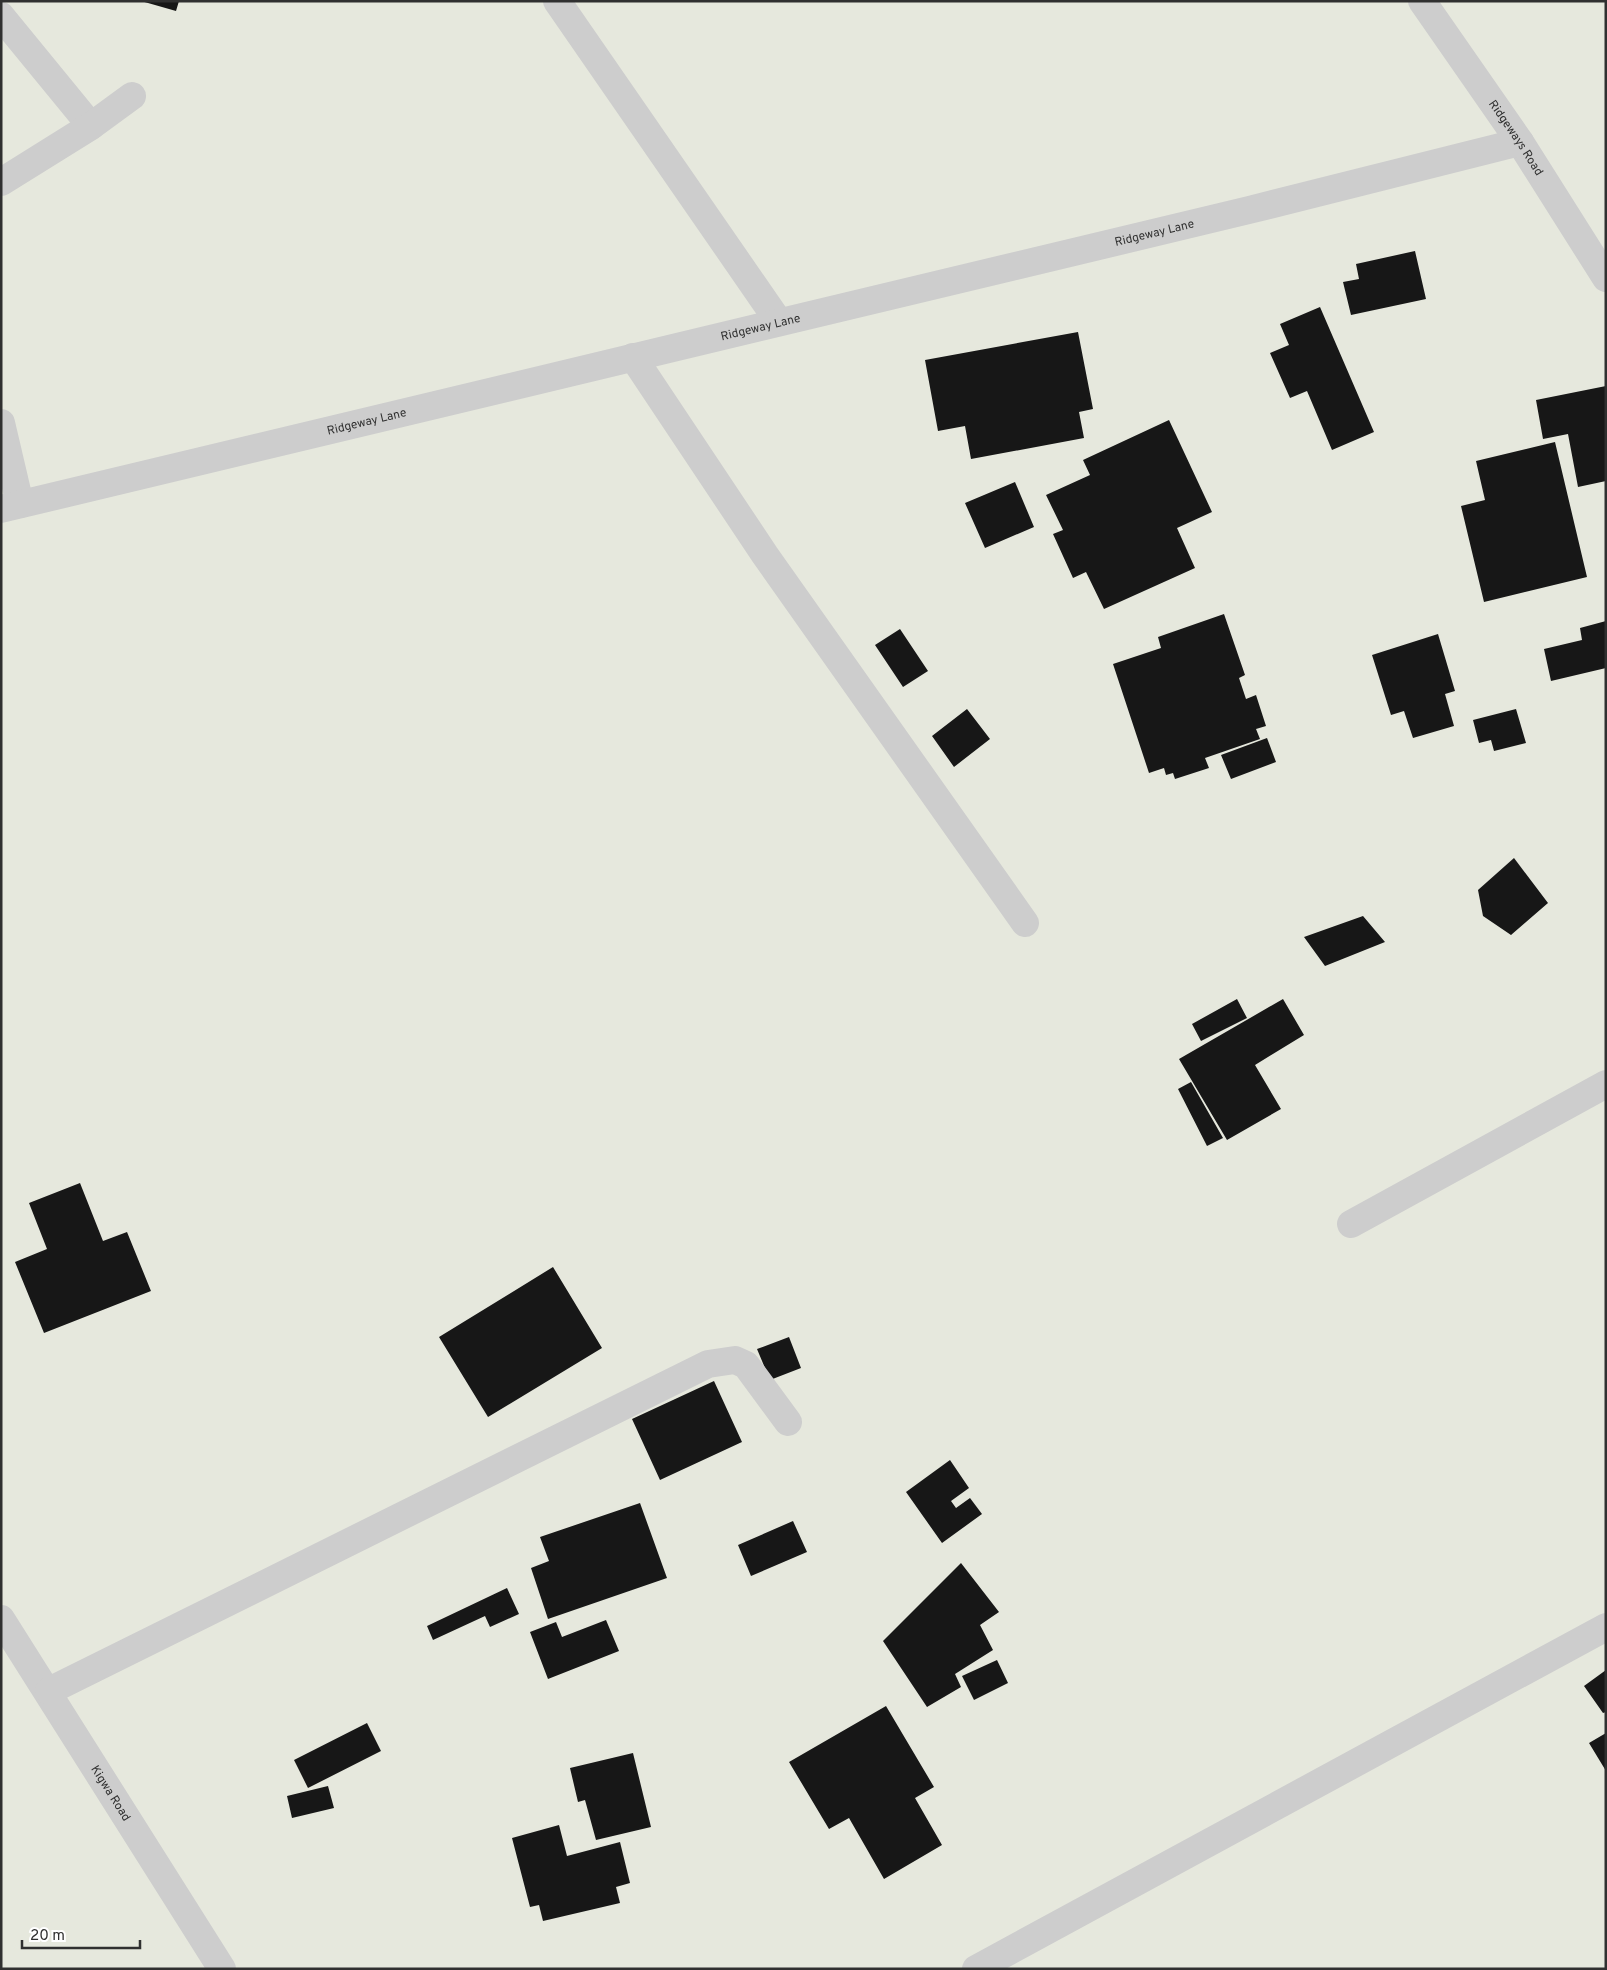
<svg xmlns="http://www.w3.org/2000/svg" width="1607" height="1970" font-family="Overpass,sans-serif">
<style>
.green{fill:#e6e8dd}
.building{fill:#171717}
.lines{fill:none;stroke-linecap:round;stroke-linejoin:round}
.minor{stroke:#cdcdcd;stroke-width:28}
.labels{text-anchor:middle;stroke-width:5;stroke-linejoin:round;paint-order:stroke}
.street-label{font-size:12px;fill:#303030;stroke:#fff}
</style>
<rect width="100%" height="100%" fill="#fff"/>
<path class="green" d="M 1,1 L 1606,1 L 1606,1969 L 1,1969 Z"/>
<path class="building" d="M 141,1 L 179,1 L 176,11 Z
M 1415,251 L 1426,299 L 1351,315 L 1343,282 L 1359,279 L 1356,264 Z
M 1320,307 L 1374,432 L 1332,450 L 1307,391 L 1290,398 L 1270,353 L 1289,345 L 1280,324 Z
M 1078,332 L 1093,409 L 1079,412 L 1084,438 L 971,459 L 965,426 L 938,431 L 925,360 Z
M 1606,386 L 1606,481 L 1578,487 L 1568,434 L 1543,439 L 1536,400 Z
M 1169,420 L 1212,512 L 1177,528 L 1195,568 L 1104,609 L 1086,572 L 1073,578 L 1053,534 L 1063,530 L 1046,495 L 1090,475 L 1083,460 Z
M 1555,442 L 1587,577 L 1484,602 L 1461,506 L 1485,500 L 1476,461 Z
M 1015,482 L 1034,527 L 985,548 L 965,503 Z
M 1224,614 L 1245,675 L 1239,678 L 1246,699 L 1256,695 L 1266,726 L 1256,729 L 1260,739 L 1205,758 L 1209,768 L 1175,779 L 1173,773 L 1166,775 L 1164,768 L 1149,773 L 1113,664 L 1161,648 L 1158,637 Z
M 1606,621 L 1606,668 L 1551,681 L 1544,649 L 1582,640 L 1580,628 Z
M 900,629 L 928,671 L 903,687 L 875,645 Z
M 1438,634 L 1455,691 L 1445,694 L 1454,726 L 1413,738 L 1404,711 L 1391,715 L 1372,655 Z
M 967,709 L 990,739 L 954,767 L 932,736 Z
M 1516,709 L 1526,743 L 1494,751 L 1491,740 L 1479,743 L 1473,720 Z
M 1267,738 L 1276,762 L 1231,779 L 1221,755 Z
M 1514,858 L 1548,903 L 1511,935 L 1483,916 L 1478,890 Z
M 1363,916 L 1385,942 L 1325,966 L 1304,937 Z
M 1237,999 L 1247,1018 L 1201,1041 L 1192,1024 Z
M 1283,999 L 1304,1035 L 1255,1065 L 1281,1109 L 1227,1140 L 1179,1059 Z
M 1191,1082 L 1223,1138 L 1207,1146 L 1178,1089 Z
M 80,1183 L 103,1241 L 127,1232 L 151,1291 L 44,1333 L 15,1262 L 47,1249 L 29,1203 Z
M 553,1267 L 602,1348 L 488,1417 L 439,1337 Z
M 789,1337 L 801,1368 L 770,1380 L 757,1349 Z
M 714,1381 L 742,1442 L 660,1480 L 632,1419 Z
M 950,1460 L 969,1488 L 951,1501 L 956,1508 L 970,1498 L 982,1514 L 942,1543 L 906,1492 Z
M 640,1503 L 667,1578 L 548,1619 L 531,1568 L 549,1561 L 540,1537 Z
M 793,1521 L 807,1552 L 751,1576 L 738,1545 Z
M 961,1563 L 999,1612 L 980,1625 L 993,1650 L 955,1674 L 961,1687 L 927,1707 L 883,1641 Z
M 507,1588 L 519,1614 L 490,1627 L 485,1616 L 433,1640 L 427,1626 Z
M 606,1620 L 619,1651 L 548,1679 L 530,1632 L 556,1622 L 562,1637 Z
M 997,1660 L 1008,1683 L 974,1700 L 962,1676 Z
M 1606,1670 L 1606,1712 L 1603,1713 L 1584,1686 Z
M 886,1706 L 934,1787 L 915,1798 L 942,1845 L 884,1879 L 849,1818 L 829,1829 L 789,1762 Z
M 367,1723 L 381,1751 L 308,1788 L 294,1760 Z
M 1606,1733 L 1606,1771 L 1589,1743 Z
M 633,1753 L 651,1827 L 596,1840 L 585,1800 L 578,1802 L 570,1768 Z
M 328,1786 L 334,1808 L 292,1818 L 287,1796 Z
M 559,1825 L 567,1856 L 620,1842 L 630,1883 L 616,1887 L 620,1903 L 543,1921 L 539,1905 L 530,1907 L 512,1838 Z"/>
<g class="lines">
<g class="minor">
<path d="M 557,1 L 779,322"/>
<path id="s1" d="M 1422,1 L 1520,142 L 1606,278"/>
<path d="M 1,16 L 91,126"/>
<path d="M 1,182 L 91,126 L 132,96"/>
<path d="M 633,357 L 765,555 L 1025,923"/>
<path d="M 1,423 L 20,504"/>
<path id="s2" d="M 1,509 L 1249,210 L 1520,142"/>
<path d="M 1351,1224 L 1606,1084"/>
<path id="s3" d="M 1,1619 L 222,1969"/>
<path d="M 49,1691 L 708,1364 L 735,1360 L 746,1365 L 788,1422"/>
<path d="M 976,1969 L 1606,1627"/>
</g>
</g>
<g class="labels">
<g class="street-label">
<text dy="4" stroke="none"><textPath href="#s1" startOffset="166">Ridgeways Road</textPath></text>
<text dy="4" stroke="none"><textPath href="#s2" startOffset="1186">Ridgeway Lane</textPath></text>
<text dy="4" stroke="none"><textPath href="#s2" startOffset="781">Ridgeway Lane</textPath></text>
<text dy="4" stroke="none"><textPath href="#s2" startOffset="376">Ridgeway Lane</textPath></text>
<text dy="4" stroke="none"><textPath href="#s3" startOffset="206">Kigwa Road</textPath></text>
</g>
</g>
<rect width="1607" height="1970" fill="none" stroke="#303030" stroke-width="5"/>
<path d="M22 1940v8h118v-8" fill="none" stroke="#303030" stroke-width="2.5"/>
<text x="30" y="1940" font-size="15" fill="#303030" stroke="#ffffff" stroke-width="4" paint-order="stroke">20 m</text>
</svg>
